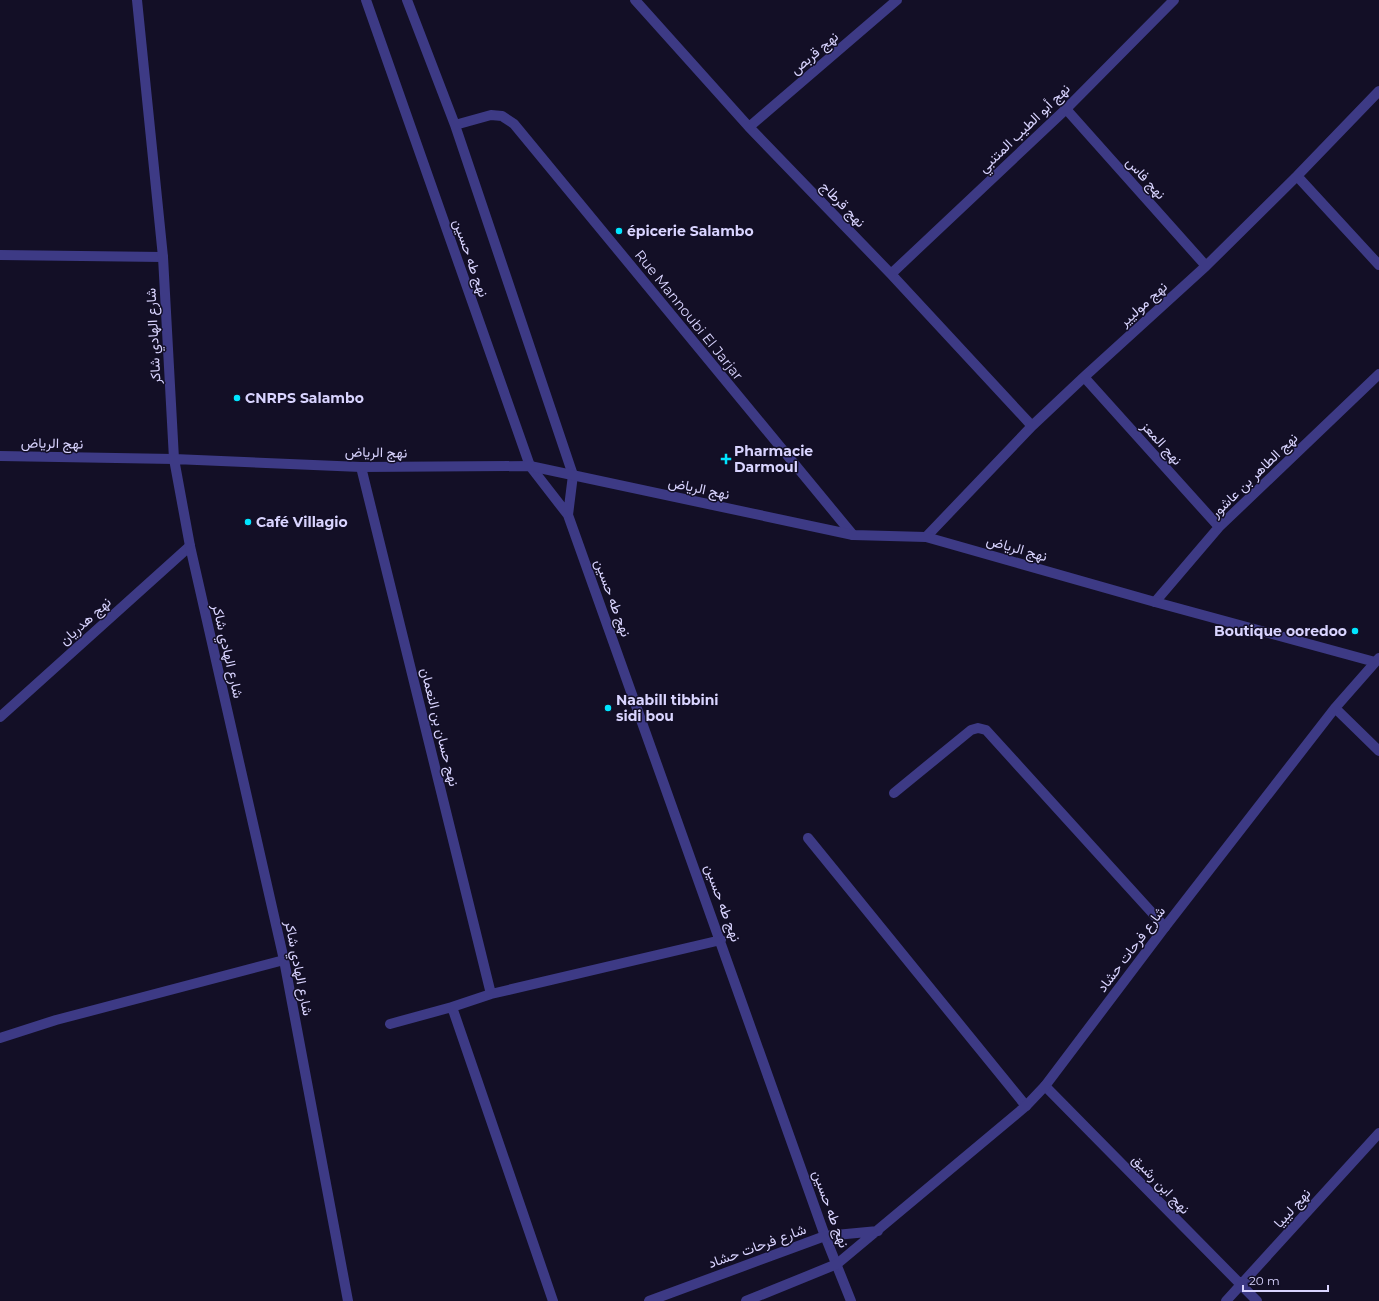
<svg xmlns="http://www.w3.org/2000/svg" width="1379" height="1301" font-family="Montserrat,Vazirmatn,sans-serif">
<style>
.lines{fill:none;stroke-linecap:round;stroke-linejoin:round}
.service{stroke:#3d3a85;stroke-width:10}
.minor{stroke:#3d3a85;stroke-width:10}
.tertiary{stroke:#3d3a85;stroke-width:10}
.poi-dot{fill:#00e5ff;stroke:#130f26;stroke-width:1.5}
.labels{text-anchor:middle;stroke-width:3;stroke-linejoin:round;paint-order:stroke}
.street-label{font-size:14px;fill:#d9d4ff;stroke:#130f26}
.poi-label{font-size:14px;font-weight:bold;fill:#d9d4ff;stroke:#130f26;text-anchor:start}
</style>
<rect width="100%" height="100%" fill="#130f26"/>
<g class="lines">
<path class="service" d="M 0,456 L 174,459"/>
<path class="minor" d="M 366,0 L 530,466 L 568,515 L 825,1236 L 851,1301
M 407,0 L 455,125 L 573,475 L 568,515
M 635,0 L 749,127 L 891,274 L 1032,426
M 1066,109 L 1206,266
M 455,125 L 491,115 L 502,116 L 514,124 L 853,535
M 749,127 L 897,0
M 1297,176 L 1379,265
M 0,255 L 163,257
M 891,274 L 1066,109 L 1174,0
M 1084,377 L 1219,527
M 361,467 L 491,994
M 926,537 L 1032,426 L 1084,377 L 1206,266 L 1297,176 L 1379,91
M 1155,602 L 1219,527 L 1379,374
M 0,717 L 190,546
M 894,793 L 971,730 L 978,728 L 986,730 L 1165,927
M 808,838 L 1026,1106
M 452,1007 L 553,1301
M 390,1024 L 452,1007 L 491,994 L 721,940
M 0,1038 L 56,1020 L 284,960
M 1045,1086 L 1257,1301
M 1226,1301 L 1379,1133"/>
<path class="tertiary" d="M 137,0 L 163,257 L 174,459 L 190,546 L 284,960 L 348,1301
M 174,459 L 361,467 L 530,466 L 853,535 L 926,537 L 1155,602 L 1375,662
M 1335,708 L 1379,751
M 649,1301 L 825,1236 L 878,1231
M 746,1301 L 837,1264 L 1026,1106 L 1045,1086 L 1165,927 L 1335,708 L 1379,658"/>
</g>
<g class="poi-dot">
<circle cx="619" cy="231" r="4"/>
<circle cx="237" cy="398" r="4"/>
<path d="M724 453h4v4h4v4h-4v4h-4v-4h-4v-4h4z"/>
<circle cx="248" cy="522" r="4"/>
<circle cx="1355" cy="631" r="4"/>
<circle cx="608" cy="708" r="4"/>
</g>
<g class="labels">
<g class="street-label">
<text transform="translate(814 53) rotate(-40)" y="5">نهج قربص</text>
<text transform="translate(1024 128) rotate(-44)" y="5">نهج أبو الطيب المتنبي</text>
<text transform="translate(1146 178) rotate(48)" y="5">نهج فاس</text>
<text transform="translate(843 204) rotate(46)" y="5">نهج قرطاج</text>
<text transform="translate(471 258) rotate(71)" y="5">نهج طه حسين</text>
<text transform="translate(1143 304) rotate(-42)" y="5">نهج موليير</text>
<text transform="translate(689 315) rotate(51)" y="5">Rue Mannoubi El Jarjar</text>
<text transform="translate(153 336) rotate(-93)" y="5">شارع الهادي شاكر</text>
<text transform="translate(52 443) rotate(1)" y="5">نهج الرياض</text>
<text transform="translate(1162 443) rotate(48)" y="5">نهج المعز</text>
<text transform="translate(376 452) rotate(1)" y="5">نهج الرياض</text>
<text transform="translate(1254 475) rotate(-44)" y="5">نهج الطاهر بن عاشور</text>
<text transform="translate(699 488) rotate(12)" y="5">نهج الرياض</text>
<text transform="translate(1017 548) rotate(16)" y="5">نهج الرياض</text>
<text transform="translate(613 598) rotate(70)" y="5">نهج طه حسين</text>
<text transform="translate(85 621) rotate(-42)" y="5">نهج هدريان</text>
<text transform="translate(228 651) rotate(77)" y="5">شارع الهادي شاكر</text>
<text transform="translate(440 727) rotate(76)" y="5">نهج حسان بن النعمان</text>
<text transform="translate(723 903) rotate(70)" y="5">نهج طه حسين</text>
<text transform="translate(1131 949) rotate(-53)" y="5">شارع فرحات حشاد</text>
<text transform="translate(299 968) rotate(79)" y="5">شارع الهادي شاكر</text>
<text transform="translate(1161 1184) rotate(46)" y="5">نهج ابن رشيق</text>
<text transform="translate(1292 1208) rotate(-48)" y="5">نهج ليبيا</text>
<text transform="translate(831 1209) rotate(70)" y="5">نهج طه حسين</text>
<text transform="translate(757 1246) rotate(-20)" y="5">شارع فرحات حشاد</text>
</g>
<g class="poi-label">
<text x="627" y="236">épicerie Salambo</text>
<text x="245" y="403">CNRPS Salambo</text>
<text x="734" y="456">Pharmacie<tspan x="734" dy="16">Darmoul</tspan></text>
<text x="256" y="527">Café Villagio</text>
<text x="1347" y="636" text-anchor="end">Boutique ooredoo</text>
<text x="616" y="705">Naabill tibbini<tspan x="616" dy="16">sidi bou</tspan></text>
</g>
</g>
<path d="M1243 1285v6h85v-6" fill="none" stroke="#d9d4ff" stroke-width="2"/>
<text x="1249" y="1285" font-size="12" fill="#d9d4ff" stroke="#130f26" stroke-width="3" paint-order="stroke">20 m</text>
</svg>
